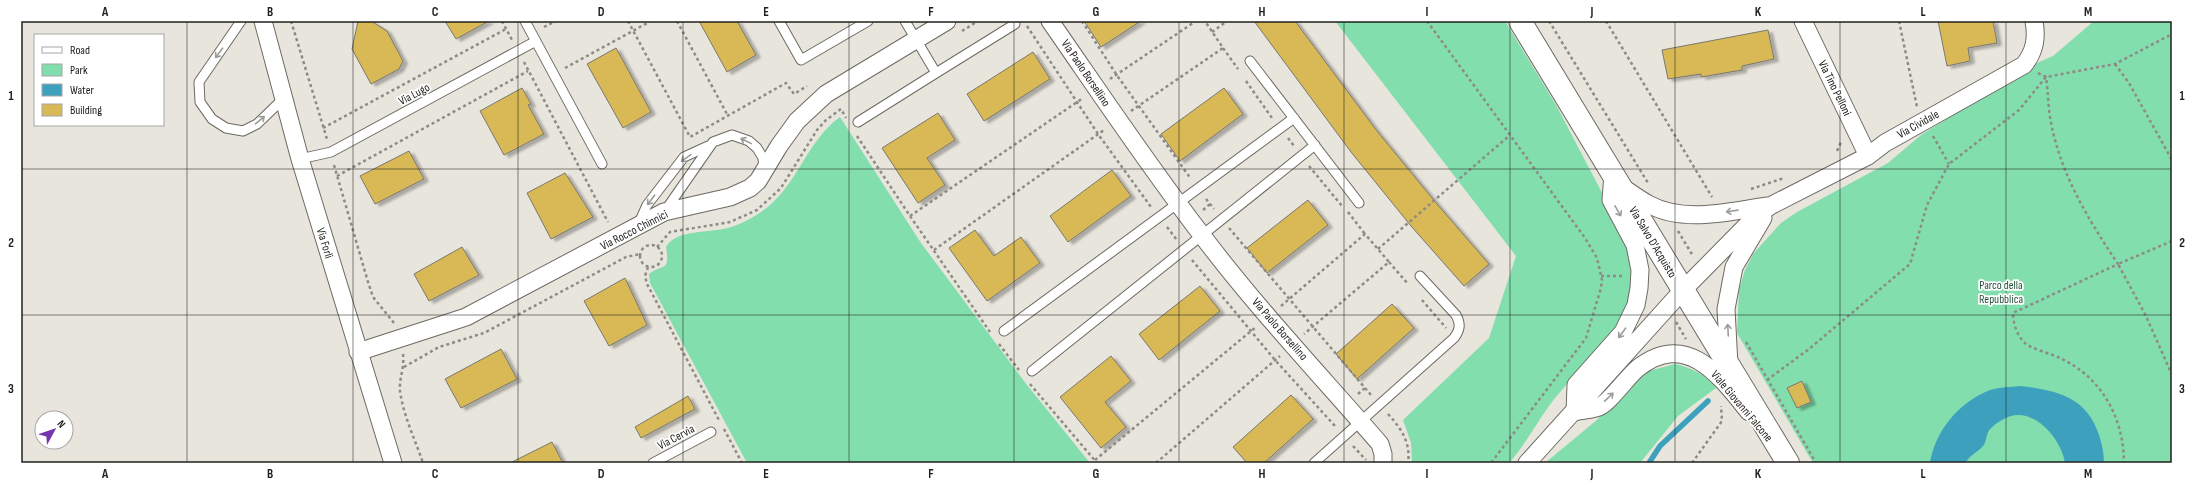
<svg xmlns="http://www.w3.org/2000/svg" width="2193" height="484" font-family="'Sofia Sans Condensed',sans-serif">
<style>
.green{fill:#82dead}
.water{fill:#3da1bd}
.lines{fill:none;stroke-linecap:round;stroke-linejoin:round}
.stream{stroke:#3da1bd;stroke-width:5.5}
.building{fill:#d8b955;stroke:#7a7770;filter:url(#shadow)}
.service-casing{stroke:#6d6a63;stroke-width:11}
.minor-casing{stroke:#6d6a63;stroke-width:19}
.tertiary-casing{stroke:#6d6a63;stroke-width:24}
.path{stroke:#8d8b85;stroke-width:2.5;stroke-dasharray:3 3;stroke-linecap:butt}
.service{stroke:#fff;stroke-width:9}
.minor{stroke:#fff;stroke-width:17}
.tertiary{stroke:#fff;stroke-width:22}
.oneway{stroke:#9b9b99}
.grid{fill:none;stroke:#21201d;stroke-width:1;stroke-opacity:0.55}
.labels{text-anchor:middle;stroke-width:3.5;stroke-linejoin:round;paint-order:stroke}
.street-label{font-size:12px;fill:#21201d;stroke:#fff}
.park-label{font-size:12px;fill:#26513b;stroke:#fff}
.neatline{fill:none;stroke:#21201d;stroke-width:1.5}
.grid-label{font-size:13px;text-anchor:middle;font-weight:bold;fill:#21201d}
</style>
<defs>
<filter id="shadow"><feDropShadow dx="4.5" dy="2.5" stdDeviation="1" flood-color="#0004"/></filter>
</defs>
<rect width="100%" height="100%" fill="#e8e5dd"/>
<path class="green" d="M 1335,21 L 1505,21 L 1556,105 L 1620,227 C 1652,315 1611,332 1561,391 C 1541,413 1529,441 1509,463 L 1412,463 L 1411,443 L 1403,420 L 1489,338 L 1516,256 Z
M 2094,21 L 2172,21 L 2172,463 L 1813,463 L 1737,333 L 1739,290 L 1745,270 L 1753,254 L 1781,223 L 1797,212 L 1888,163 L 1921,135 L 2039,62 L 2053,56 Z
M 840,117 L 921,243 L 1027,385 L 1090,463 L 747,463 L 650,283 L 649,274 C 663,263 670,273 666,247 C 676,229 710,233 728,228 C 739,225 751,219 761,212 C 798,187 805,142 840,117 Z
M 1675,364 C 1692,368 1705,374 1716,388 L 1678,416 L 1640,463 L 1545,463 L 1598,419 L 1630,384 L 1645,372 Z"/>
<path class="water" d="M 2020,386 C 2056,390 2087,397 2099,435 C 2102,444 2104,454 2104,463 L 2065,463 C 2061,437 2030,402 2002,420 C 1998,422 1990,428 1988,432 C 1986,437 1986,443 1983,446 C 1977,453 1969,455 1966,463 L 1930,463 C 1935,431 1959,402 1990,390 C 2000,387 2010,387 2020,386 Z"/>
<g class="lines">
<path class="stream" d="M 1649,463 L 1660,446 L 1708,401"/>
</g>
<path class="building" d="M 358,21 L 371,21 L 387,31 L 403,61 L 399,69 L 371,84 L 352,49 Z
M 445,21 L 489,21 L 456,39 Z
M 699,21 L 737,21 L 756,55 L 727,72 Z
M 1084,21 L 1141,21 L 1101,47 Z
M 1254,21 L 1295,21 L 1377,131 L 1437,204 L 1489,264 L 1464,286 L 1411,226 L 1351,152 Z
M 1938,21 L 1993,21 L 1997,43 L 1968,48 L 1970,61 L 1947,66 Z
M 1768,30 L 1774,59 L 1742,66 L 1742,70 L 1701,77 L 1701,74 L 1668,79 L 1662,50 Z
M 616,48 L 651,112 L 623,128 L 587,64 Z
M 1033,52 L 1050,79 L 984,121 L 967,94 Z
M 522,88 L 531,104 L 528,105 L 544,134 L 504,155 L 480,111 Z
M 1224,88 L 1243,114 L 1180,161 L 1161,134 Z
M 938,113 L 955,140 L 927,158 L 945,185 L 918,203 L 882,148 Z
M 409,151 L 424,179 L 375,204 L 360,176 Z
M 1112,170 L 1131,196 L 1068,242 L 1050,216 Z
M 565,173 L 593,217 L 551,239 L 527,193 Z
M 1308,200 L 1328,225 L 1267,273 L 1247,248 Z
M 975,230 L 994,256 L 1021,237 L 1040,263 L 987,301 L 949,248 Z
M 462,247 L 479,275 L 429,301 L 414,274 Z
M 625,278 L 647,325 L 609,346 L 584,301 Z
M 1200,286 L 1220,311 L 1159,360 L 1139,334 Z
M 1392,304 L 1414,328 L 1357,379 L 1336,354 Z
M 501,349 L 517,379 L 461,408 L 445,379 Z
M 1111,356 L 1131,381 L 1105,402 L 1126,427 L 1101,448 L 1060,397 Z
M 1802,381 L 1811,402 L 1797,408 L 1787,388 Z
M 1291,395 L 1313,419 L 1264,463 L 1247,463 L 1233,447 Z
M 688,396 L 695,409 L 641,438 L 635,427 Z
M 552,442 L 563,463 L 510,463 Z"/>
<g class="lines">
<g class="service-casing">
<path id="service" d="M 241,21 L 199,82 L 200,102 L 212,119 L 226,128 L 243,131 L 257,124 L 283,99
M 525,21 L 602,164
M 779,21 L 801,60 L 868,21
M 905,21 L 936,73 L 1015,24
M 1250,61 L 1359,203
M 858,122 L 936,73
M 300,159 L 331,152 L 536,41
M 665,211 L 713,142 L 732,135 L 749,141 L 757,148 L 763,158 L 764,169
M 639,223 L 647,205 L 684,157 L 708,146
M 1004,331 L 1294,118
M 1032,371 L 1315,145
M 653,463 L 711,432
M 1314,463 L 1454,338 C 1460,330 1461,324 1456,315 L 1420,276"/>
</g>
<g class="minor-casing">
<path id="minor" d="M 263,21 L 300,159 L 393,463
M 1050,21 C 1100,93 1148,165 1201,234 C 1255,306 1321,376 1380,444 L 1383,454 L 1383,463
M 1803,21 L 1868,156
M 1622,187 C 1631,193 1639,199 1648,204 C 1685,224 1729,211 1768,206
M 358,352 L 466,317 L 664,212 L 730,197 L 750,188 L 758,181 L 779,146 L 797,121 L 826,94 L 947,21
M 1729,365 L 1726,309 L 1734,267 L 1763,218
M 1575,412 C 1582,410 1592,410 1599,407 C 1610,402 1627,377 1638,368 C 1687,330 1720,376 1749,412
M 1575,412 L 1576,385 L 1623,332 L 1636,305 L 1639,288 L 1640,270 L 1635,245 L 1611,200 L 1613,174
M 1527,463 L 1682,291 L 1756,216 L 1770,206 L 1868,156 L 1885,143 L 2024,65 C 2035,51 2037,38 2034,21"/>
</g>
<g class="tertiary-casing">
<path id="tertiary" d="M 1520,21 L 1788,463"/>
</g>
<path class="path" d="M 291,21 L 327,139
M 502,21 L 512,40
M 628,21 L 690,137 L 786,83 L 794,94 L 807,86
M 677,21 L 728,116
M 1082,21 L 1116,74 L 1191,179
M 1427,21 L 1585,238 L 1597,258 L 1602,280 L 1601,288 L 1586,338 L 1491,463
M 1549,21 L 1648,183
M 1606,21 L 1712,197
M 1899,21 L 1917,107
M 1027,26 L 1098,134 L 1151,207
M 544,27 L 556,21
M 962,31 L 978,21
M 1212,32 L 1227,21
M 1223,48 L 1238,69
M 524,62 L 608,222
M 2115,64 L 2129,83 L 2172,160
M 565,68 L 651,21
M 2038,73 L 2046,77 C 2048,91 2048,104 2050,117 C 2059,172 2088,219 2118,264 L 2013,313 C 2013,323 2017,336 2025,343 C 2031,349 2053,354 2062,359 C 2102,378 2124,419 2124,463
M 1110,79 L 1196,21
M 1246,81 L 1272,118
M 1131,111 L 1223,48 L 1205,21
M 323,128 L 506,29
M 857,136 L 910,216 L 990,332
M 1933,136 L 1949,164
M 1288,138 L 1294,146
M 1837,151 L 1841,142
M 334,165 L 368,282 L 373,297 L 394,323
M 1309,166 L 1342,206
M 337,176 L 528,71
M 1751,189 L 1784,178
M 1206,199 L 1214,209
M 1203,210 L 1210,204
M 1348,212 L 1365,234
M 910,216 L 1083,98
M 1167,227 L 1177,240
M 1229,228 L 1371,395
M 1678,231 L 1693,256
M 2172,241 L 2118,264 L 2146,316 L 2172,375
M640 256a11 11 0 1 1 22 0a11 11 0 1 1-22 0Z
M 657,247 L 670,232 L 730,222 L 757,210 L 781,188 L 817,130 L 826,120 L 841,109 L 846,118
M 1378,249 L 1510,135
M 934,250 L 1104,130
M 1192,260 L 1275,360 L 1335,426
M 1389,262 L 1408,284
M 648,267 L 645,276 L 647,284 L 720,422
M 1601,276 L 1622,276
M 1422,300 L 1446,328
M 1281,306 L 1365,234 L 1389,262 L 1304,334
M 1676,322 L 1686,339
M 1746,342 L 1816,463
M 999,344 L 1019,370
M 403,354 C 405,370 397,381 401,397 C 405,419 416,442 423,463
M 404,367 L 439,347 L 484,333 L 626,257 L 640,254
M 1767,380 L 1809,349 L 1910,264 L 1927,205 L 1949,164 L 2019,110 L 2046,77 L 2115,64 L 2172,34
M 1030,384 L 1097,463
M 1358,394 L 1365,388
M 1388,414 C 1401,428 1411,443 1408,463
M 724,429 L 742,463
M 1353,446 L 1366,460
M 1095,460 L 1256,327
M 1156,463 L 1280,356
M 1692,463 L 1722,421 L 1721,406"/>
<use href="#service" class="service"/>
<use href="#minor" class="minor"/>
<use href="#tertiary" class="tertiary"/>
</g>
<defs><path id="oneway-shaft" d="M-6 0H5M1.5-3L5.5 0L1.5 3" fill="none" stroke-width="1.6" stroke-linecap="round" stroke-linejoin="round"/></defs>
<g class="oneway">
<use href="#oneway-shaft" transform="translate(219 53) rotate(127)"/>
<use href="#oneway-shaft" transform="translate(260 120) rotate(-40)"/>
<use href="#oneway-shaft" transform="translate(746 141) rotate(-154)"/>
<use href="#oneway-shaft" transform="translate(686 158) rotate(145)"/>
<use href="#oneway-shaft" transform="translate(651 200) rotate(127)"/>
<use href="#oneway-shaft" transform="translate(1618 211) rotate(60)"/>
<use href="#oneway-shaft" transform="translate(1732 211) rotate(172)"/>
<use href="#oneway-shaft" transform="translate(1728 330) rotate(-93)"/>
<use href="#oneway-shaft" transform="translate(1622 333) rotate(127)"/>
<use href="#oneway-shaft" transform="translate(1609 397) rotate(-44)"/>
</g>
<path class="grid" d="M 187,21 L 187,463M 353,21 L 353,463M 518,21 L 518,463M 683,21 L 683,463M 849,21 L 849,463M 1014,21 L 1014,463M 1179,21 L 1179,463M 1344,21 L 1344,463M 1510,21 L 1510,463M 1675,21 L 1675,463M 1840,21 L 1840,463M 2006,21 L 2006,463M 21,169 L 2172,169M 21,315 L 2172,315"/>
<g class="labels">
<g class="street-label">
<text transform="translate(1086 73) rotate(56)" y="4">Via Paolo Borsellino</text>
<text transform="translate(1835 88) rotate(64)" y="4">Via Tino Pelloni</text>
<text transform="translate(414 94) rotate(-28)" y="4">Via Lugo</text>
<text transform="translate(1918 124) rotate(-29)" y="4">Via Cividale</text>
<text transform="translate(634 230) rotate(-27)" y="4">Via Rocco Chinnici</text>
<text transform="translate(1653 242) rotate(59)" y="4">Via Salvo D'Acquisto</text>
<text transform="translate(325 243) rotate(73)" y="4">Via Forlì</text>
<text transform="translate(1280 329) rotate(49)" y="4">Via Paolo Borsellino</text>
<text transform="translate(1742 406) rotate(50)" y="4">Viale Giovanni Falcone</text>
<text transform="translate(676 437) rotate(-28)" y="4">Via Cervia</text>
</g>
<g class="park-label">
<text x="2001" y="289">Parco della<tspan x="2001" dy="14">Repubblica</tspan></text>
</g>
</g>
<rect width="2193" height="484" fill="none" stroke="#ffffff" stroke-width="44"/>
<rect x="34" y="34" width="130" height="92" fill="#ffffff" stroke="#a6a6a5"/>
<rect x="42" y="47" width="20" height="6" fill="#ffffff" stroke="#a6a6a5"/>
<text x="70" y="54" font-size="12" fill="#21201d">Road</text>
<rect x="42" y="64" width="20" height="12" fill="#82dead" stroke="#a6a6a5"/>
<text x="70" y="74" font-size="12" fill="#21201d">Park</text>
<rect x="42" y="84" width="20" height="12" fill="#3da1bd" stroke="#a6a6a5"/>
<text x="70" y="94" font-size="12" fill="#21201d">Water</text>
<rect x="42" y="104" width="20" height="12" fill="#d8b955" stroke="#a6a6a5"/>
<text x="70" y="114" font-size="12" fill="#21201d">Building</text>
<g transform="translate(54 430) rotate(50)"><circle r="19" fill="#ffffff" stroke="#a6a6a5"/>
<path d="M0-3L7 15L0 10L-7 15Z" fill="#7636ab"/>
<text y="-6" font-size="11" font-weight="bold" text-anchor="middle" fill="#21201d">N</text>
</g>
<rect x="22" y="22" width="2149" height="440" class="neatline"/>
<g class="grid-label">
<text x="105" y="16">A</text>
<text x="270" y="16">B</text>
<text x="435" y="16">C</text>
<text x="601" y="16">D</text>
<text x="766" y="16">E</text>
<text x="931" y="16">F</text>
<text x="1096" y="16">G</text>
<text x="1262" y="16">H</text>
<text x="1427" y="16">I</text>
<text x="1592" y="16">J</text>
<text x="1758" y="16">K</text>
<text x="1923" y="16">L</text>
<text x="2088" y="16">M</text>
<text x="11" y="100">1</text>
<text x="2182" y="100">1</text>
<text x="11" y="247">2</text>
<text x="2182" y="247">2</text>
<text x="11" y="393">3</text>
<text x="2182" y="393">3</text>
<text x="105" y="478">A</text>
<text x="270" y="478">B</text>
<text x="435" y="478">C</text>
<text x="601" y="478">D</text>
<text x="766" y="478">E</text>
<text x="931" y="478">F</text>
<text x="1096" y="478">G</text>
<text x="1262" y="478">H</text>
<text x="1427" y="478">I</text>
<text x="1592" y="478">J</text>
<text x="1758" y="478">K</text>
<text x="1923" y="478">L</text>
<text x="2088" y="478">M</text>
</g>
</svg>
